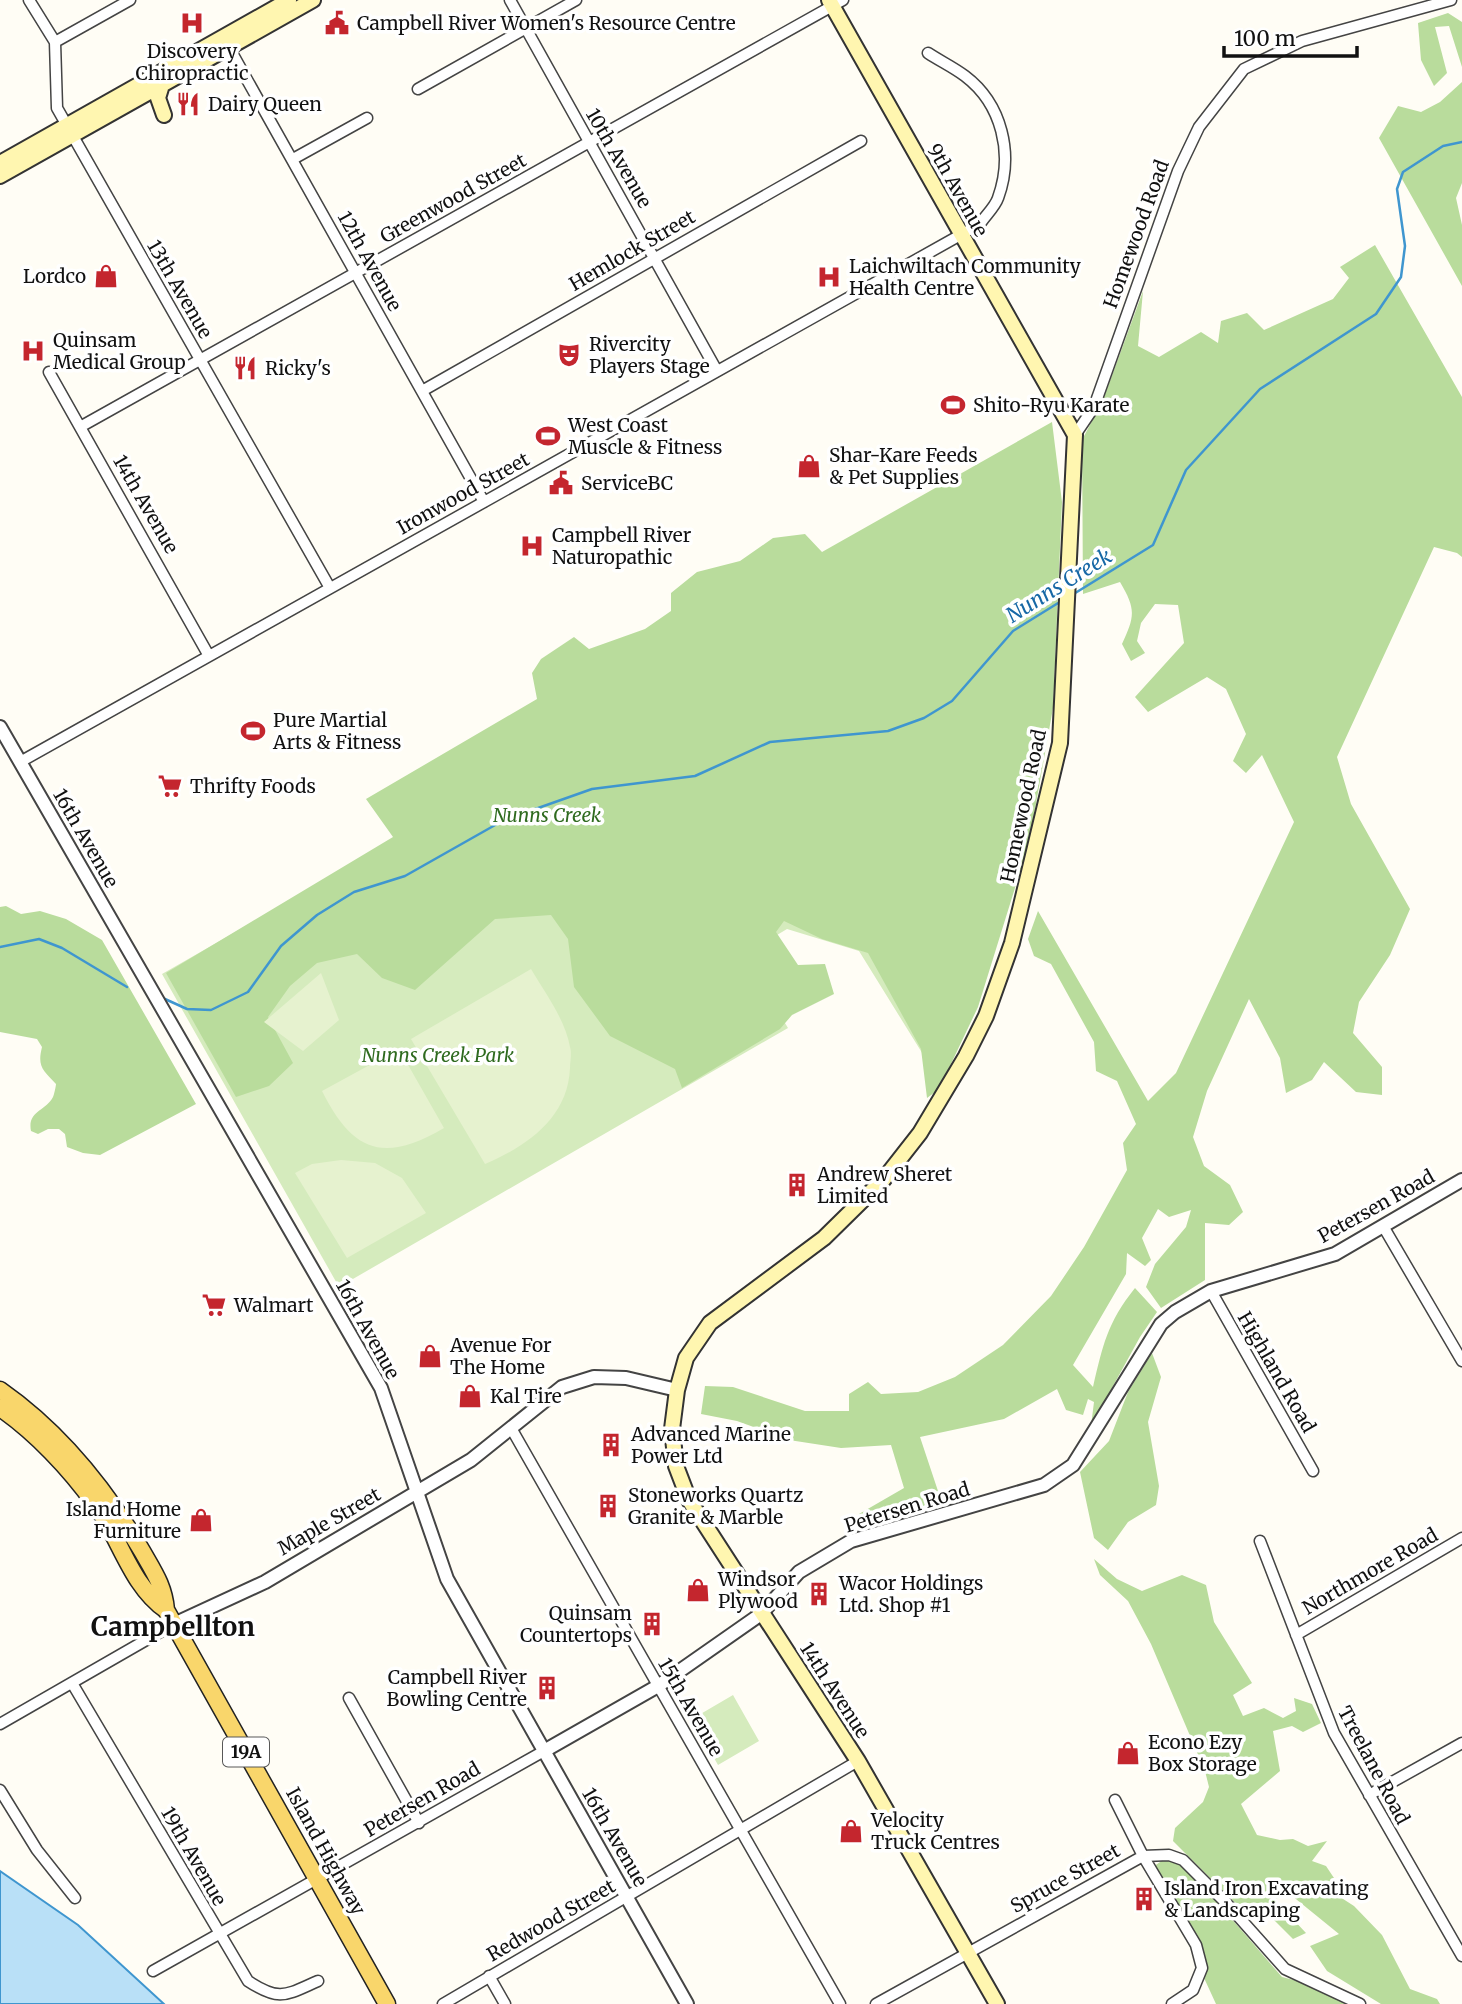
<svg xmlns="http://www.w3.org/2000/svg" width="1462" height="2004" font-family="Merriweather,serif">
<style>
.green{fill:#d5ebbd}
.forest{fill:#b9dc9c}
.pitch{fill:#e6f2cf}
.water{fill:#b9e0f7;stroke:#3f96cf;stroke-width:2}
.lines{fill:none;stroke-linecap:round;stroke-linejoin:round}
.stream{stroke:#3f96cf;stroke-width:2.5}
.minor-casing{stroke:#444;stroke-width:13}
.tertiary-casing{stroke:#444;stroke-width:16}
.secondary-casing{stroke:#333;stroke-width:18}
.primary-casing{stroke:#222;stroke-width:19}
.minor{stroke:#fff;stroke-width:10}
.tertiary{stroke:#fff;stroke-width:12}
.secondary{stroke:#fff6b0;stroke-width:14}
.primary{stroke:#f9d66b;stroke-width:16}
.labels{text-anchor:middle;stroke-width:7;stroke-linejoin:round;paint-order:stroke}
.shield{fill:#fff;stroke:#585858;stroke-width:2}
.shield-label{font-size:18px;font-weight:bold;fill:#111}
.poi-label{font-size:19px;fill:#111;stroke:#fff;text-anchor:start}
.street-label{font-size:19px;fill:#111;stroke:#fff}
.park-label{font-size:19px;font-style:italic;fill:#2f6b1f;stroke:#fff}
.water-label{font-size:21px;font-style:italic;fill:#1768a6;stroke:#fff}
.district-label{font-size:26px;font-weight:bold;fill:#111;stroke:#fff}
</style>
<rect width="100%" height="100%" fill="#fffdf5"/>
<path class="green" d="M 915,716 L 937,1077 L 859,951 L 787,929 L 744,955 L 788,1028 L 339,1287 L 162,974 L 395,841 Z
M 733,1695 L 759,1741 L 718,1765 L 692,1719 Z"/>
<path class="forest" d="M 1448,13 L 1462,22 L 1462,67 L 1449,26 L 1435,27 L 1447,73 L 1434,86 L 1421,60 L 1418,23 Z
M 1462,82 L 1462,183 L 1456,198 L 1462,225 L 1462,286 L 1379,138 L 1398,106 L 1421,112 L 1440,102 Z
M 1375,245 L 1462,397 L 1462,557 L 1457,553 L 1434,547 L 1337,757 L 1351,804 L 1410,909 L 1390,955 L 1359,1002 L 1353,1033 L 1382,1067 L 1382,1095 L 1356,1092 L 1324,1062 L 1312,1080 L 1286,1093 L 1280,1058 L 1249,999 L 1207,1091 L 1193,1137 L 1204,1166 L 1230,1185 L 1243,1212 L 1229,1225 L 1205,1223 L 1205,1280 L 1161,1308 L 1146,1287 L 1155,1264 L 1186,1227 L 1191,1210 L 1169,1217 L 1158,1209 L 1142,1238 L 1151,1260 L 1145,1266 L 1127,1253 L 1126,1274 L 1073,1365 L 1093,1387 C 1103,1345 1107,1323 1135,1288 L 1157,1312 L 1140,1337 L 1091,1426 L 1094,1402 L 1088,1399 L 1083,1415 L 1066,1410 L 1057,1389 L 1004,1419 L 920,1437 L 938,1491 L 937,1508 L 863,1529 L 859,1514 L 904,1488 L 891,1445 L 841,1448 L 789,1440 L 737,1421 L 701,1414 L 705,1386 L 733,1387 L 805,1411 L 849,1411 L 849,1394 L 868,1382 L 881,1394 L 918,1392 L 955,1377 L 1003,1345 L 1051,1296 L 1084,1247 L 1127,1170 L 1123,1143 L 1136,1124 L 1117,1081 L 1096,1071 L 1094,1042 L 1051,964 L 1034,956 L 1028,939 L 1038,911 L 1148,1101 L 1176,1073 L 1294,822 L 1262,755 L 1246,773 L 1233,761 L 1246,734 L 1226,689 L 1207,677 L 1148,712 L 1135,697 L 1184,643 L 1178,605 L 1155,604 L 1141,623 L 1137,641 L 1145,653 L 1131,661 L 1122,644 C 1135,616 1136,609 1120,582 L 1083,594 L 1082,440 L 1103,400 L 1143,291 L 1138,346 L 1159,357 L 1201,332 L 1218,343 L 1221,321 L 1247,313 L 1264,330 L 1333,299 L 1349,278 L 1340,267 Z
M 1052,422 L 1062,502 L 1053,708 L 1029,843 L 978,1007 L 939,1089 L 927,1098 L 921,1049 L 868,953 L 822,939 L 784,921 L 776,932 L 798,965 L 825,964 L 834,994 L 792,1015 L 780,1029 L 682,1088 L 675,1069 L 610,1036 L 574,987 L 568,939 L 551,915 L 495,919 L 415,990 L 382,978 L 357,954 L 317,963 L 290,986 L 268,1017 L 293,1063 L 269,1086 L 236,1097 L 166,973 L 393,837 L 366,799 L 537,699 L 532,673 L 541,659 L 574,637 L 589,649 L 645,629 L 671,611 L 671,593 L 697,572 L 740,561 L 773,538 L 805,534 L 822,552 Z
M 6,906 L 21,914 L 40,911 L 66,919 L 102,940 L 196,1104 L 100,1155 L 83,1153 L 67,1147 L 65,1134 L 59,1129 L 48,1129 L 38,1134 L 31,1131 C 27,1111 46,1111 53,1097 C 54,1095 56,1086 56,1084 C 43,1070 37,1067 42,1047 L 37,1039 L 0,1032 L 0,907 Z
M 1152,1353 L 1161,1377 L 1148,1422 L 1159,1486 L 1156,1505 L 1128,1522 L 1108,1550 L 1094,1538 L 1080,1472 L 1109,1441 L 1128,1392 Z
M 1094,1559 L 1117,1579 L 1142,1591 L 1182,1575 L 1206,1585 L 1214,1622 L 1252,1683 L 1233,1695 L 1243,1716 L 1264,1708 L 1283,1718 L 1296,1711 L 1294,1698 L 1312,1704 L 1321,1723 L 1303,1732 L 1292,1726 L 1273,1731 L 1280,1771 L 1241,1804 L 1257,1835 L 1280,1840 L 1293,1839 L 1308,1846 L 1327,1841 L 1312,1861 L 1326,1866 L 1336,1881 L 1323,1886 L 1354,1906 L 1382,1935 L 1410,1989 L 1437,1999 L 1440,2004 L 1381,2004 L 1327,1971 L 1310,1946 L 1339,1934 L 1291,1895 L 1274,1899 L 1306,1933 L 1293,1939 L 1264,1910 L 1238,1906 L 1173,1841 L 1175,1828 L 1203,1802 L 1209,1787 L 1205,1771 L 1151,1644 L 1128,1601 L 1100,1575 Z
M 1170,1855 L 1198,1880 L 1282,1977 L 1341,1992 L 1361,2004 L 1216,2004 L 1153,1867 Z"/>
<path class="pitch" d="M 531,969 C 545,993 565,1019 570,1047 C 572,1053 570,1062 570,1068 C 568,1118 527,1146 485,1164 L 411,1039 Z
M 321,973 L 339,1020 L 303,1051 L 264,1022 Z
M 399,1049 L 444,1128 C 384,1163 353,1153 322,1091 Z
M 341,1160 L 375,1163 L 402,1178 L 426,1213 L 347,1258 L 295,1173 L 312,1164 Z"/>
<path class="water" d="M 0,1871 L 78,1925 L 164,2004 L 0,2004 Z"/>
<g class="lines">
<path class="stream" d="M 1072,595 L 1153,545 L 1186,470 L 1260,389 L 1376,314 L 1401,277 L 1405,246 L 1397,189 L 1403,172 L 1443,146 L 1462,142
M 0,947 L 39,939 L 62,948 L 127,987
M 165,999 L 187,1009 L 211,1010 L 248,992 L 281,946 L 317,915 L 354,892 L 405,876 L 504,820 L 592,789 L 695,776 L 770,742 L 888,731 L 924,718 L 952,701 L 1013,631 L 1063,600"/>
<g class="minor-casing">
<path id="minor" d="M 29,0 L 55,42 L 57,108 L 330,588
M 510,0 L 717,371
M 55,42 L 130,0
M 227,44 L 484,502
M 418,89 L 576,0
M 293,159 L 367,118
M 49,372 L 209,656
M 422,391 L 861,141
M 80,427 L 843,0
M 1075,435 L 1094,407 L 1178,171 L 1199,127 L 1244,69 L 1302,41 L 1451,0
M 20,762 L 980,224 C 985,216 995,207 998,198 C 1014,154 1002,104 965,76 C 953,67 940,61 928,53
M 1383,1226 L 1462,1361
M 1211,1291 L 1313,1471
M 511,1428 L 840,2004
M 1260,1541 L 1334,1733 L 1462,1956
M 1296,1635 L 1462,1538
M 72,1683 L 248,1981 C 280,2002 286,1995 318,1981
M 349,1698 L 419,1823
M 0,1724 L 174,1624
M 0,1790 L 37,1850 L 75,1898
M 1369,1795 L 1462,1743
M 1115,1800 L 1143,1856 L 1196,1945 L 1202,1968 L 1193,1990 L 1172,2004
M 153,1971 L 544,1751
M 489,1976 L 505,2004
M 443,2004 L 858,1761
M 876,2004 L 1143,1856 L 1169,1855 L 1183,1860 L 1229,1906 L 1285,1969 L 1360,2004"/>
</g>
<g class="tertiary-casing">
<path id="tertiary" d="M 0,727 L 381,1388 L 447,1579 L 687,2004
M 174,1624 L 265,1582 L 471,1460 L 562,1387 L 594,1377 L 626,1378 L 677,1390
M 544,1751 L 658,1686 L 761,1614 L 799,1572 L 851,1541 L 1044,1485 L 1073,1465 L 1161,1324 L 1175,1312 L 1211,1291 L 1335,1254 L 1462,1180"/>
</g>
<g class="secondary-casing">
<path id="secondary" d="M 829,0 L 1075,435 L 1060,743 L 1012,943 L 986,1016 L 966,1056 L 920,1133 L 884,1179 L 824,1238 L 710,1323 L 686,1358 L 677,1390 L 672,1429 L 676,1466 L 689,1500 L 858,1761 L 997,2004
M 162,85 L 158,98 L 164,115
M 0,163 L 289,0
M 0,176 L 313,0"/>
</g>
<g class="primary-casing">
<path id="primary" d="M 0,1390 C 60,1432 105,1488 142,1551 C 154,1572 164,1586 166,1610 L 387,2004
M 0,1408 C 35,1432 70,1469 95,1504 C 120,1538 131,1586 166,1610"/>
</g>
<use href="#minor" class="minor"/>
<use href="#tertiary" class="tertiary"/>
<use href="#secondary" class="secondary"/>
<use href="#primary" class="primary"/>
</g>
<defs>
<g id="hospital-bare" transform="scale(1.89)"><path d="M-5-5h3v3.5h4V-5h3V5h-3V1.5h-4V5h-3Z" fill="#c4262e" stroke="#fff" stroke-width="2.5" paint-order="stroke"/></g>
<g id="civic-bare" transform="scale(1.89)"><path d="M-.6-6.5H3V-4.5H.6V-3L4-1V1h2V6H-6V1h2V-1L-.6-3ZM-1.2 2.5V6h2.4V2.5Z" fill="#c4262e" stroke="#fff" stroke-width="2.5" paint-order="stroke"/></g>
<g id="restaurant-bare" transform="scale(1.89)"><path d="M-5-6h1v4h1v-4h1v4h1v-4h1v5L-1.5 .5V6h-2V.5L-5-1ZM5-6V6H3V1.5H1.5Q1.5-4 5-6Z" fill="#c4262e" stroke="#fff" stroke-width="2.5" paint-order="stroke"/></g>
<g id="shop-bare" transform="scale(1.89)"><path d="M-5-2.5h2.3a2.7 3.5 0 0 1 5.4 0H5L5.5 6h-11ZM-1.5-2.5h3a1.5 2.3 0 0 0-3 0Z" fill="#c4262e" stroke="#fff" stroke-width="2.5" paint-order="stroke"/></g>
<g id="theatre-bare" transform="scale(1.89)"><path d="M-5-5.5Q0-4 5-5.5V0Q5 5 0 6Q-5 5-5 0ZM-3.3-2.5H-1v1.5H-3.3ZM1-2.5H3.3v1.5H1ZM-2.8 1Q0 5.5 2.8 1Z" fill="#c4262e" stroke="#fff" stroke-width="2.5" paint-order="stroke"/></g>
<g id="stadium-bare" transform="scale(1.89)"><path d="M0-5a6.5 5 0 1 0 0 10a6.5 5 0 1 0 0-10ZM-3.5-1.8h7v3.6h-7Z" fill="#c4262e" stroke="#fff" stroke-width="2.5" paint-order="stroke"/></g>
<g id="supermarket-bare" transform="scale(1.89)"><path d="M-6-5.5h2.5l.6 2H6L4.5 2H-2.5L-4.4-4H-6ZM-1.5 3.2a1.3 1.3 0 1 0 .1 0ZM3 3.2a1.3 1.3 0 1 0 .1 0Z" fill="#c4262e" stroke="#fff" stroke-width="2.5" paint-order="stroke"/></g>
<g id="building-bare" transform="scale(1.89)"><path d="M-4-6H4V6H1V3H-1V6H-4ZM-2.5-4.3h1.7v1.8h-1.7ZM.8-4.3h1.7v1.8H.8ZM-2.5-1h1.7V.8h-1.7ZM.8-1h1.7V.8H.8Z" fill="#c4262e" stroke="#fff" stroke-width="2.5" paint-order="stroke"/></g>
</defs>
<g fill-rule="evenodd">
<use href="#hospital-bare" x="192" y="23"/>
<use href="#civic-bare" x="337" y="23"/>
<use href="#restaurant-bare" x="188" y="104"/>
<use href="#shop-bare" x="106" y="276"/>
<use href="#hospital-bare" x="829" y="277"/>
<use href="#hospital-bare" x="33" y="351"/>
<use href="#theatre-bare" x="569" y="355"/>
<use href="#restaurant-bare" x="245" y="368"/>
<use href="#stadium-bare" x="953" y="405"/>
<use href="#stadium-bare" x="548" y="436"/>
<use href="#shop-bare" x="809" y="466"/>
<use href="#civic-bare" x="561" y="483"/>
<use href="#hospital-bare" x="532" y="546"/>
<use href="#stadium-bare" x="253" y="731"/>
<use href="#supermarket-bare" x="170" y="786"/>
<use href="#building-bare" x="797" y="1185"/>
<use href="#supermarket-bare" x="214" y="1305"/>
<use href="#shop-bare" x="430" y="1356"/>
<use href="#shop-bare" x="470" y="1396"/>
<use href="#building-bare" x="611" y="1445"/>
<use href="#building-bare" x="608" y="1506"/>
<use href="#shop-bare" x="201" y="1520"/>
<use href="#shop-bare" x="698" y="1590"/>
<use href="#building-bare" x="819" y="1594"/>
<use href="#building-bare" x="652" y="1624"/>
<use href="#building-bare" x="547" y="1688"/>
<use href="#shop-bare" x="1128" y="1753"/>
<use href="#shop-bare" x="851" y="1831"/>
<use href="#building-bare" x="1144" y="1899"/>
</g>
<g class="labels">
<rect class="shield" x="223" y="1737.5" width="46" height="29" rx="5"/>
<g class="shield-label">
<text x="246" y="1758">19A</text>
</g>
<g class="poi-label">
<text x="357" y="30">Campbell River Women's Resource Centre</text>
<text x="192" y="58" text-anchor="middle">Discovery<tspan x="192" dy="22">Chiropractic</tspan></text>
<text x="208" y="111">Dairy Queen</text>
<text x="849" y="273">Laichwiltach Community<tspan x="849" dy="22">Health Centre</tspan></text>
<text x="86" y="283" text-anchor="end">Lordco</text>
<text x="53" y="347">Quinsam<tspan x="53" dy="22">Medical Group</tspan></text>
<text x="589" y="351">Rivercity<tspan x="589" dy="22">Players Stage</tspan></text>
<text x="265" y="375">Ricky's</text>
<text x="973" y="412">Shito-Ryu Karate</text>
<text x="568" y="432">West Coast<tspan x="568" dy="22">Muscle &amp; Fitness</tspan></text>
<text x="829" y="462">Shar-Kare Feeds<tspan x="829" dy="22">&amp; Pet Supplies</tspan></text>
<text x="581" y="490">ServiceBC</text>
<text x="552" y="542">Campbell River<tspan x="552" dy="22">Naturopathic</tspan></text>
<text x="273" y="727">Pure Martial<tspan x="273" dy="22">Arts &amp; Fitness</tspan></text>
<text x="190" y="793">Thrifty Foods</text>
<text x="817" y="1181">Andrew Sheret<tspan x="817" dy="22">Limited</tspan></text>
<text x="234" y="1312">Walmart</text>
<text x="450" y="1352">Avenue For<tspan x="450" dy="22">The Home</tspan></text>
<text x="490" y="1403">Kal Tire</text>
<text x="631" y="1441">Advanced Marine<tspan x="631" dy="22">Power Ltd</tspan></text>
<text x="628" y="1502">Stoneworks Quartz<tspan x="628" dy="22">Granite &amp; Marble</tspan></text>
<text x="181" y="1516" text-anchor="end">Island Home<tspan x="181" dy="22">Furniture</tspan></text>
<text x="718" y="1586">Windsor<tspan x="718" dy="22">Plywood</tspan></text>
<text x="839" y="1590">Wacor Holdings<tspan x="839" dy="22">Ltd. Shop #1</tspan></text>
<text x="632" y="1620" text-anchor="end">Quinsam<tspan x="632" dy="22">Countertops</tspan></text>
<text x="527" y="1684" text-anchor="end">Campbell River<tspan x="527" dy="22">Bowling Centre</tspan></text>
<text x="1148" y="1749">Econo Ezy<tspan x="1148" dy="22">Box Storage</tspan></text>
<text x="871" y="1827">Velocity<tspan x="871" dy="22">Truck Centres</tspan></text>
<text x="1164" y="1895">Island Iron Excavating<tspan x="1164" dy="22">&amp; Landscaping</tspan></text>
</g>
<g class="street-label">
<text transform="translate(619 158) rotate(60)" y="7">10th Avenue</text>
<text transform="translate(958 190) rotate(61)" y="7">9th Avenue</text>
<text transform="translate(453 198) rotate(-29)" y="7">Greenwood Street</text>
<text transform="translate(1136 234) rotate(-70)" y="7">Homewood Road</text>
<text transform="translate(632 250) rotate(-30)" y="7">Hemlock Street</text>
<text transform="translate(370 261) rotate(61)" y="7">12th Avenue</text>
<text transform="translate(180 289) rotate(60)" y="7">13th Avenue</text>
<text transform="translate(463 493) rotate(-29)" y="7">Ironwood Street</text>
<text transform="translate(146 504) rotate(60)" y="7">14th Avenue</text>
<text transform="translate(1023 806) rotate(-78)" y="7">Homewood Road</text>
<text transform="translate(86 838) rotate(60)" y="7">16th Avenue</text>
<text transform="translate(1376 1206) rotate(-29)" y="7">Petersen Road</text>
<text transform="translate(368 1329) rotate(61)" y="7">16th Avenue</text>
<text transform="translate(1277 1372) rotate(60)" y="7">Highland Road</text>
<text transform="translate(907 1507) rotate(-17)" y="7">Petersen Road</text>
<text transform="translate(329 1521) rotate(-30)" y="7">Maple Street</text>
<text transform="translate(1370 1571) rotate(-30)" y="7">Northmore Road</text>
<text transform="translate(835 1690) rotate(57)" y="7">14th Avenue</text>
<text transform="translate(691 1707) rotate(60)" y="7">15th Avenue</text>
<text transform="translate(1374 1765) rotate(62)" y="7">Treelane Road</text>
<text transform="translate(422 1799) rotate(-30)" y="7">Petersen Road</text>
<text transform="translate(615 1837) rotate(60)" y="7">16th Avenue</text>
<text transform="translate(326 1851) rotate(61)" y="7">Island Highway</text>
<text transform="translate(194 1856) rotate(60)" y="7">19th Avenue</text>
<text transform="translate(1065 1878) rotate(-29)" y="7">Spruce Street</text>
<text transform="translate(551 1920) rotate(-30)" y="7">Redwood Street</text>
</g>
<g class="park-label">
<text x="547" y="822">Nunns Creek</text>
<text x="438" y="1062">Nunns Creek Park</text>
</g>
<g class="water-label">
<text transform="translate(1059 586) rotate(-32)" y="7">Nunns Creek</text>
</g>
<g class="district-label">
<text x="173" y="1636">Campbellton</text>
</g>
</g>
<path d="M1224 46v10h133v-10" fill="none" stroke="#111111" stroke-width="3.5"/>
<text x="1234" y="46" font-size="21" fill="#111111" stroke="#ffffff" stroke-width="5" paint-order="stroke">100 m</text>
</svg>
